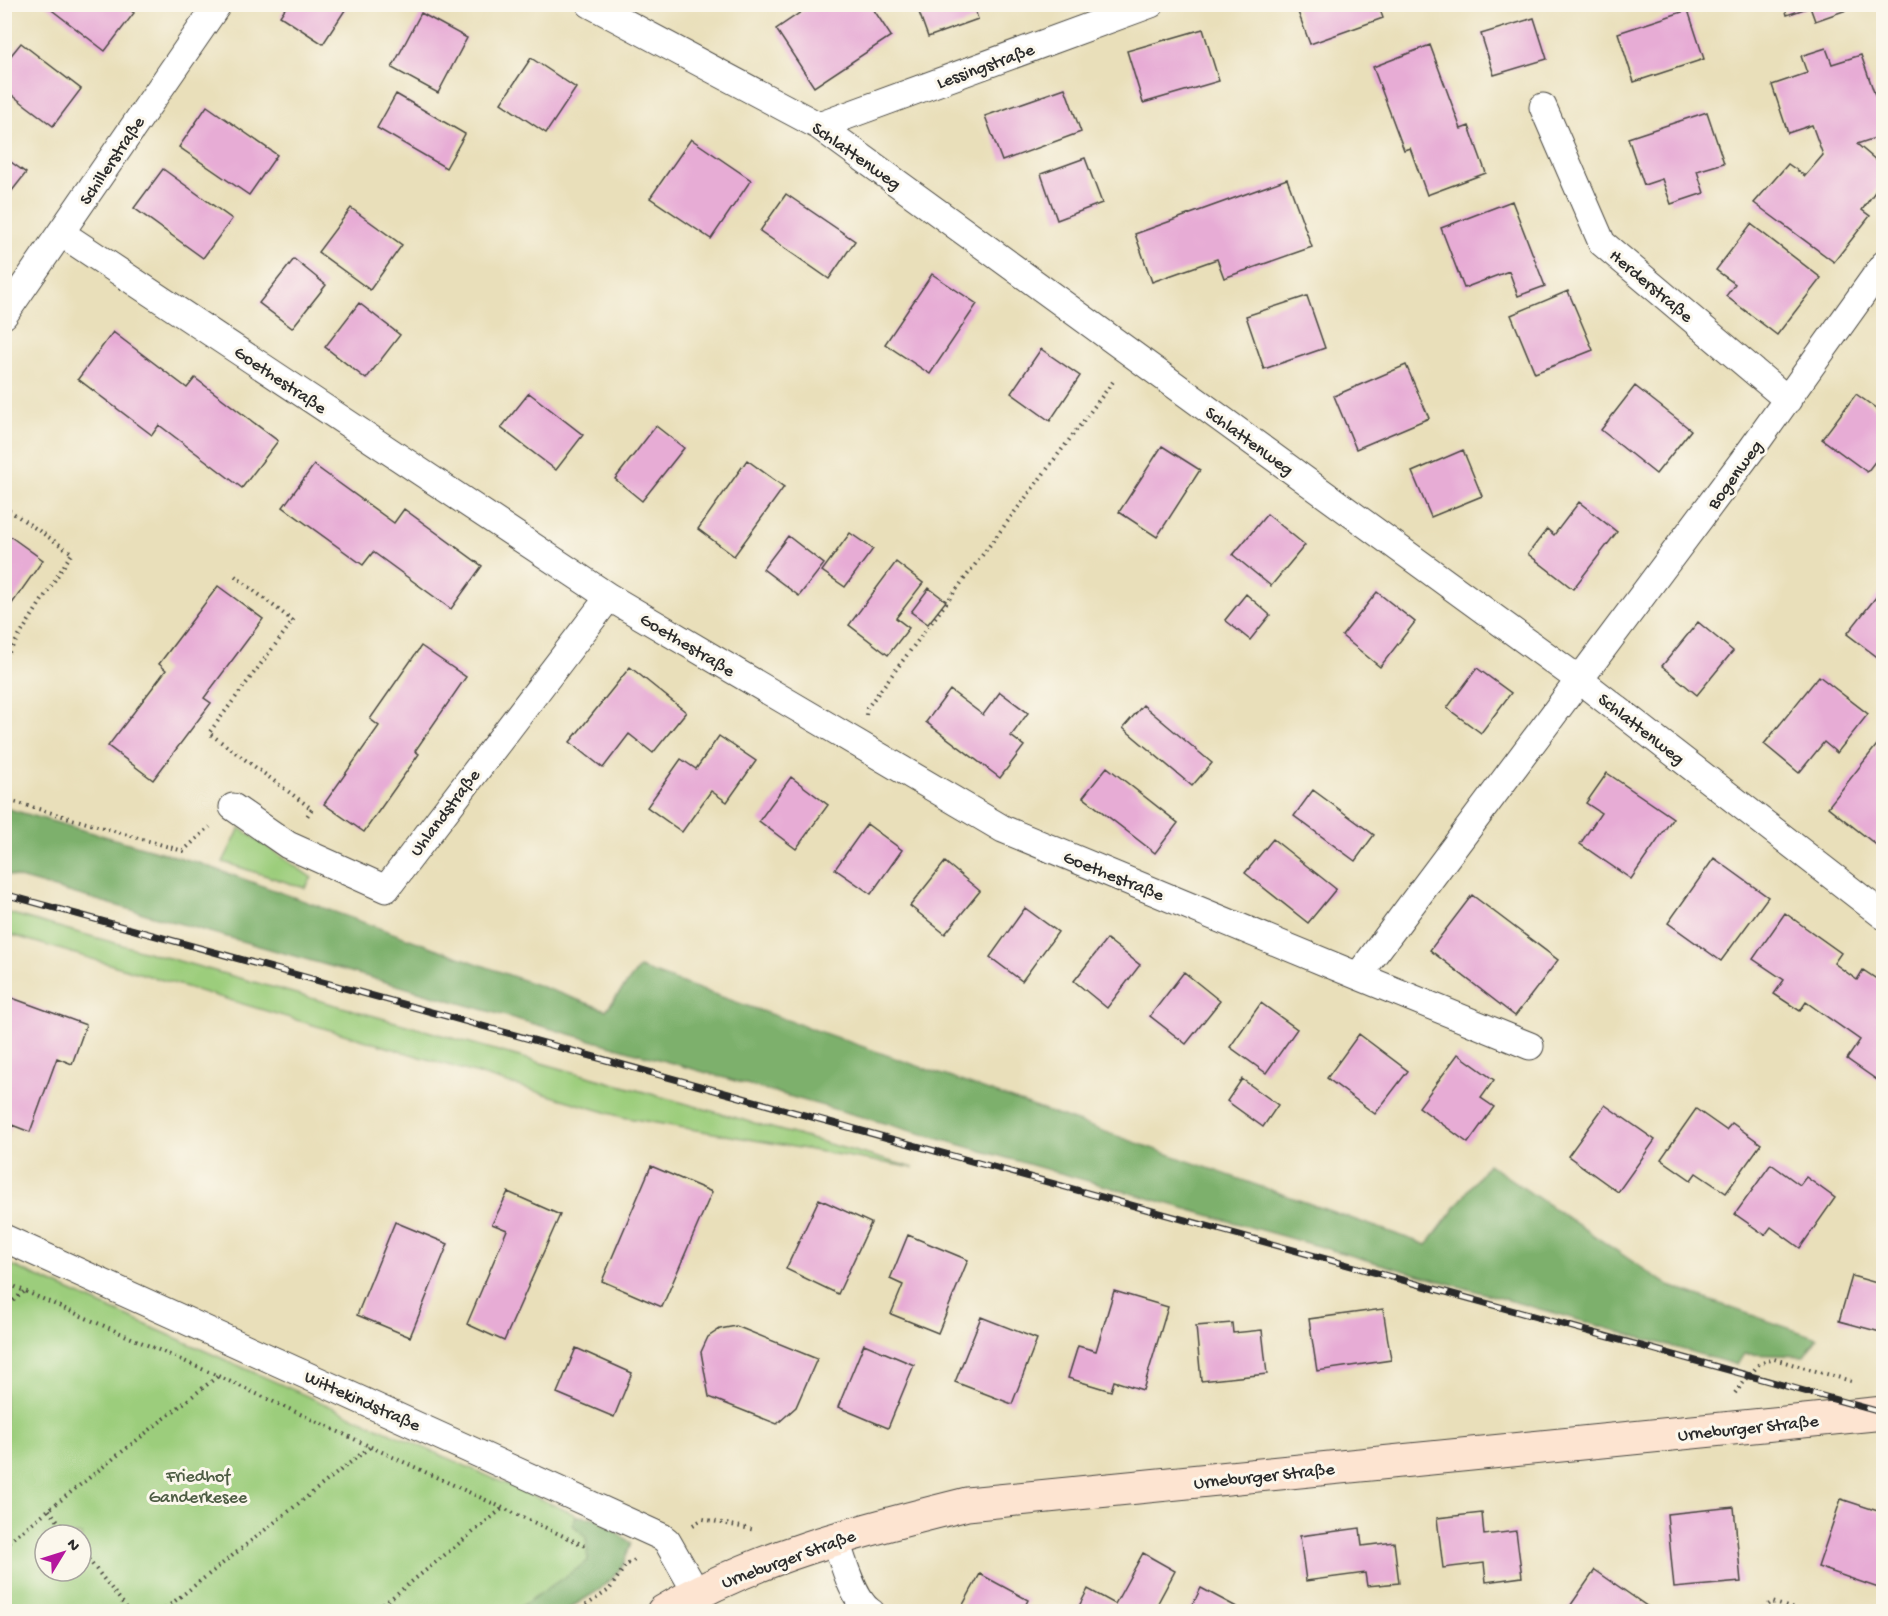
<svg xmlns="http://www.w3.org/2000/svg" width="1888" height="1616" font-family="'Gochi Hand',sans-serif">
<style>
.green{fill:#9ccd7c;stroke:#647c54;stroke-width:1.5;fill-rule:evenodd}
.forest{fill:#7db06c;stroke:#546e4c;stroke-width:1.5}
.building{fill:#e7acd5}
.lines{fill:none;stroke-linecap:round;stroke-linejoin:round}
.street-casing{stroke:#484640;stroke-width:29}
.secondary-casing{stroke:#484640;stroke-width:35}
.path{stroke:#484640;stroke-width:4;stroke-dasharray:1.5 4.5;stroke-linecap:butt}
.street{stroke:#fff;stroke-width:27}
.secondary{stroke:#fde4d1;stroke-width:33}
.rail-casing{stroke:#2b2b2b;stroke-width:7}
.rail{stroke:#fbf7ec;stroke-width:4.5;stroke-dasharray:14;stroke-linecap:butt}
.labels{text-anchor:middle;stroke-width:6;stroke-linejoin:round;paint-order:stroke}
.street-label{font-size:18px;fill:#2b2b2b;stroke:#fbf7ec}
.park-label{font-size:18px;fill:#4d5c43;stroke:#fbf7ec}
</style>
<rect width="100%" height="100%" fill="#fbf7ec"/>
<filter id="ink" filterUnits="userSpaceOnUse"><feTurbulence type="fractalNoise" baseFrequency=".0167" numOctaves="2"/><feDisplacementMap in="SourceGraphic" scale="12" xChannelSelector="R" yChannelSelector="G"/><feConvolveMatrix kernelMatrix="1 2 1 2 8 2 1 2 1" color-interpolation-filters="sRGB"/></filter>
<filter id="wash" filterUnits="userSpaceOnUse"><feTurbulence type="fractalNoise" baseFrequency=".008" numOctaves="4" result="noise"/><feDisplacementMap in="SourceGraphic" scale="24" xChannelSelector="R" yChannelSelector="G"/><feGaussianBlur stdDeviation="1.35" result="paint"/><feColorMatrix in="noise" values="0 0 0 0 0 0 0 0 0 0 0 0 0 0 0 0 0 1.4 0 .05"/><feComposite in="paint" operator="in"/></filter>
<g filter="url(#wash)">
<rect width="100%" height="100%" fill="#e9dfba"/>
<path class="green" d="M 240,828 L 312,878 L 305,888 L 223,862 Z
M 4,912 L 5,912 L 914,1168 L 622,1117 L 5,933 Z
M 4,1262 L 617,1533 L 554,1611 L 5,1611 ZM 45,1535 L 81,1535 L 81,1571 L 45,1571 Z"/>
<path class="forest" d="M 5,808 L 199,863 L 606,1010 L 639,968 L 1427,1245 L 1488,1164 L 1669,1286 L 1817,1338 L 1804,1356 L 1744,1354 L 1737,1365 L 5,874 Z
M 576,1516 L 598,1518 L 631,1543 L 624,1563 L 615,1575 L 599,1590 L 565,1611 L 513,1612 L 588,1561 L 586,1537 L 573,1525 Z"/>
<g id="blocks">
<path class="building" d="M 44,4 L 122,4 L 134,13 L 105,51 Z
M 288,4 L 349,4 L 323,44 L 280,16 Z
M 813,4 L 870,4 L 891,36 L 814,87 L 776,29 Z
M 916,4 L 973,4 L 978,19 L 928,37 Z
M 1295,4 L 1378,4 L 1383,18 L 1310,44 Z
M 1784,4 L 1860,4 L 1861,5 L 1815,21 L 1810,7 L 1787,15 Z
M 1017,5 L 1033,5 L 1019,10 Z
M 1688,10 L 1704,59 L 1634,82 L 1618,33 Z
M 421,13 L 467,38 L 438,93 L 392,68 Z
M 1534,18 L 1547,59 L 1494,75 L 1481,34 Z
M 1203,29 L 1219,81 L 1143,103 L 1127,51 Z
M 21,43 L 81,89 L 53,126 L 4,89 L 4,64 Z
M 1430,45 L 1461,129 L 1469,126 L 1486,173 L 1427,195 L 1410,148 L 1404,150 L 1373,67 Z
M 1826,48 L 1832,64 L 1861,55 L 1884,121 L 1884,135 L 1857,144 L 1884,167 L 1884,179 L 1862,210 L 1870,216 L 1834,262 L 1754,203 L 1788,164 L 1805,176 L 1823,155 L 1812,125 L 1788,133 L 1772,85 L 1807,73 L 1801,56 Z
M 531,58 L 576,88 L 546,133 L 501,103 Z
M 1065,88 L 1081,132 L 1002,161 L 985,116 Z
M 396,94 L 465,134 L 446,168 L 377,128 Z
M 207,106 L 277,155 L 249,195 L 179,147 Z
M 1707,112 L 1724,163 L 1697,171 L 1704,193 L 1671,204 L 1662,179 L 1644,185 L 1628,138 Z
M 691,139 L 751,180 L 711,239 L 650,198 Z
M 4,157 L 26,173 L 4,201 Z
M 1085,158 L 1102,203 L 1057,220 L 1041,174 Z
M 163,169 L 232,219 L 203,258 L 134,208 Z
M 1287,179 L 1312,247 L 1224,278 L 1217,259 L 1152,282 L 1135,234 Z
M 786,194 L 855,241 L 829,279 L 760,231 Z
M 1512,201 L 1545,286 L 1518,296 L 1509,271 L 1464,288 L 1441,228 Z
M 351,208 L 402,245 L 370,290 L 318,252 Z
M 1751,224 L 1821,278 L 1777,335 L 1726,296 L 1735,284 L 1716,270 Z
M 294,259 L 326,285 L 292,328 L 259,303 Z
M 932,274 L 977,304 L 930,374 L 885,344 Z
M 1568,291 L 1593,350 L 1535,373 L 1511,315 Z
M 1307,296 L 1325,348 L 1264,369 L 1246,316 Z
M 359,303 L 400,335 L 366,379 L 325,347 Z
M 113,332 L 187,388 L 195,378 L 278,441 L 242,488 L 159,425 L 152,435 L 78,379 Z
M 1041,349 L 1080,376 L 1050,421 L 1011,393 Z
M 1406,365 L 1429,418 L 1356,449 L 1334,396 Z
M 1635,386 L 1691,430 L 1656,474 L 1601,430 Z
M 529,393 L 583,435 L 556,470 L 501,428 Z
M 1856,394 L 1884,414 L 1884,450 L 1867,472 L 1822,439 Z
M 656,426 L 684,448 L 642,501 L 615,479 Z
M 1162,446 L 1200,470 L 1157,537 L 1119,512 Z
M 1463,450 L 1482,496 L 1431,517 L 1412,472 Z
M 747,460 L 784,487 L 734,556 L 698,529 Z
M 314,465 L 394,523 L 404,509 L 482,566 L 451,609 L 373,552 L 363,565 L 283,507 Z
M 1579,502 L 1617,532 L 1573,589 L 1528,554 L 1547,529 L 1554,535 Z
M 1267,514 L 1305,545 L 1271,586 L 1233,555 Z
M 4,532 L 43,560 L 4,615 Z
M 850,533 L 873,549 L 845,587 L 822,571 Z
M 788,536 L 824,564 L 799,596 L 763,569 Z
M 896,562 L 923,583 L 896,618 L 909,628 L 888,655 L 849,625 Z
M 218,586 L 263,619 L 204,698 L 211,703 L 153,780 L 108,746 L 166,670 L 159,664 Z
M 1884,587 L 1884,662 L 1847,634 Z
M 929,588 L 946,601 L 928,624 L 911,612 Z
M 1377,592 L 1415,622 L 1380,667 L 1342,636 Z
M 1246,594 L 1270,615 L 1250,640 L 1225,620 Z
M 1698,622 L 1733,651 L 1697,695 L 1662,666 Z
M 421,646 L 466,677 L 415,751 L 419,754 L 364,832 L 324,804 L 379,726 L 370,719 Z
M 630,667 L 686,712 L 653,753 L 629,734 L 603,768 L 570,742 Z
M 1477,668 L 1511,693 L 1481,733 L 1447,708 Z
M 1819,676 L 1868,714 L 1837,753 L 1824,742 L 1799,773 L 1764,744 Z
M 950,690 L 983,715 L 1000,692 L 1028,713 L 1011,736 L 1024,746 L 1000,778 L 926,722 Z
M 1143,705 L 1212,763 L 1192,786 L 1123,728 Z
M 719,736 L 756,761 L 727,802 L 711,791 L 682,832 L 647,807 L 681,759 L 696,769 Z
M 1880,741 L 1884,744 L 1884,851 L 1828,807 Z
M 1107,767 L 1178,823 L 1155,853 L 1083,797 Z
M 1607,773 L 1673,818 L 1631,879 L 1580,844 L 1601,813 L 1586,803 Z
M 791,777 L 828,805 L 796,849 L 759,821 Z
M 1313,790 L 1374,835 L 1355,861 L 1294,816 Z
M 867,824 L 902,850 L 871,894 L 835,869 Z
M 1273,839 L 1336,889 L 1308,923 L 1245,873 Z
M 1714,858 L 1768,897 L 1721,961 L 1668,923 Z
M 945,862 L 980,891 L 945,934 L 910,906 Z
M 1472,895 L 1558,960 L 1515,1016 L 1430,950 Z
M 1025,908 L 1058,932 L 1022,981 L 990,957 Z
M 1785,913 L 1841,953 L 1834,963 L 1857,980 L 1863,970 L 1884,984 L 1884,1071 L 1877,1080 L 1847,1059 L 1860,1040 L 1806,1002 L 1800,1011 L 1774,994 L 1784,980 L 1753,959 Z
M 1107,939 L 1140,965 L 1107,1008 L 1074,981 Z
M 1184,972 L 1220,1001 L 1186,1044 L 1150,1016 Z
M 4,995 L 86,1025 L 72,1064 L 57,1058 L 30,1132 L 12,1125 L 5,1143 Z
M 1261,1003 L 1297,1029 L 1266,1073 L 1230,1047 Z
M 1359,1034 L 1408,1071 L 1375,1114 L 1327,1078 Z
M 1458,1054 L 1494,1080 L 1481,1098 L 1494,1107 L 1468,1143 L 1419,1107 Z
M 1242,1079 L 1278,1105 L 1263,1127 L 1227,1101 Z
M 1605,1105 L 1655,1140 L 1618,1192 L 1568,1156 Z
M 1696,1109 L 1726,1130 L 1732,1123 L 1761,1144 L 1726,1193 L 1696,1173 L 1691,1180 L 1661,1159 Z
M 1771,1164 L 1800,1185 L 1806,1177 L 1835,1198 L 1800,1248 L 1771,1227 L 1765,1235 L 1735,1214 Z
M 651,1166 L 712,1192 L 662,1307 L 602,1281 Z
M 508,1192 L 560,1215 L 504,1341 L 467,1324 L 507,1230 L 492,1224 Z
M 819,1199 L 871,1223 L 838,1294 L 786,1269 Z
M 395,1222 L 448,1244 L 410,1337 L 357,1315 Z
M 908,1235 L 968,1260 L 938,1333 L 891,1314 L 903,1285 L 890,1279 Z
M 1852,1276 L 1884,1285 L 1884,1333 L 1839,1321 Z
M 1114,1291 L 1168,1307 L 1143,1390 L 1114,1381 L 1111,1391 L 1068,1378 L 1078,1346 L 1096,1351 Z
M 1383,1309 L 1391,1360 L 1317,1371 L 1309,1319 Z
M 981,1317 L 1037,1339 L 1012,1404 L 955,1382 Z
M 1232,1323 L 1233,1333 L 1262,1330 L 1267,1374 L 1201,1381 L 1196,1326 Z
M 736,1326 L 817,1359 L 796,1407 L 777,1424 L 709,1397 L 701,1352 L 708,1337 L 720,1329 Z
M 864,1344 L 914,1365 L 888,1428 L 838,1407 Z
M 576,1348 L 632,1373 L 614,1417 L 557,1393 Z
M 1841,1499 L 1884,1513 L 1884,1590 L 1818,1567 Z
M 1734,1507 L 1741,1582 L 1674,1588 L 1667,1514 Z
M 1482,1513 L 1484,1535 L 1516,1531 L 1522,1577 L 1486,1582 L 1484,1563 L 1443,1568 L 1437,1518 Z
M 1360,1528 L 1362,1546 L 1394,1542 L 1399,1583 L 1367,1586 L 1365,1573 L 1306,1581 L 1300,1536 Z
M 1143,1553 L 1175,1571 L 1153,1612 L 1076,1612 L 1088,1589 L 1115,1604 Z
M 1595,1570 L 1648,1607 L 1645,1612 L 1566,1612 Z
M 980,1574 L 1028,1600 L 1022,1612 L 959,1612 Z
M 1201,1588 L 1246,1612 L 1189,1612 Z"/>
</g>
</g>
<g filter="url(#ink)">
<use href="#blocks" fill-opacity="0" stroke="#484640" stroke-width="1.5"/>
<g class="lines">
<g class="street-casing">
<path id="street" d="M 590,4 L 819,126 L 1581,681 L 1884,916
M 1543,107 L 1602,243 L 1788,400
M 819,126 L 1151,4
M 61,233 L 609,597 L 1003,829 L 1358,976 L 1751,450 L 1884,264
M 4,315 L 218,4
M 233,807 L 288,845 L 386,889 L 609,597
M 1358,976 L 1530,1046
M 4,1238 L 662,1537 L 667,1541 L 696,1592
M 835,1538 C 842,1558 853,1601 871,1612"/>
</g>
<g class="secondary-casing">
<path id="secondary" d="M 663,1612 C 756,1556 863,1530 967,1504 L 1884,1413"/>
</g>
<path class="path" d="M 4,507 L 72,553 L 4,660
M 235,576 L 293,621 L 209,733 L 312,809 L 305,819
M 866,715 L 867,708 L 1115,379
M 4,799 L 183,851 L 210,827
M 4,1282 L 218,1376 L 585,1546
M 4,1308 L 25,1291
M 1735,1393 L 1759,1364 L 1774,1359 L 1851,1381
M 49,1510 L 69,1535
M 693,1525 L 703,1519 L 755,1530
M 4,1545 L 218,1376
M 81,1550 L 130,1612
M 161,1612 L 370,1447
M 374,1612 L 503,1508
M 576,1612 L 609,1590 L 626,1565 L 635,1560
M 1759,1612 L 1772,1602 L 1803,1612"/>
<use href="#street" class="street"/>
<use href="#secondary" class="secondary"/>
<g class="rail-casing">
<path id="rail" d="M 4,894 L 1884,1413"/>
</g>
<use href="#rail" class="rail"/>
</g>
</g>
<g class="labels">
<g class="street-label">
<text transform="translate(985 65) rotate(-20)" y="6">Lessingstraße</text>
<text transform="translate(857 155) rotate(35)" y="6">Schlattenweg</text>
<text transform="translate(111 160) rotate(-56)" y="6">Schillerstraße</text>
<text transform="translate(1652 285) rotate(40)" y="6">Herderstraße</text>
<text transform="translate(281 379) rotate(34)" y="6">Goethestraße</text>
<text transform="translate(1250 440) rotate(36)" y="6">Schlattenweg</text>
<text transform="translate(1734 474) rotate(-54)" y="6">Bogenweg</text>
<text transform="translate(688 644) rotate(31)" y="6">Goethestraße</text>
<text transform="translate(1642 728) rotate(38)" y="6">Schlattenweg</text>
<text transform="translate(444 812) rotate(-53)" y="6">Uhlandstraße</text>
<text transform="translate(1114 875) rotate(22)" y="6">Goethestraße</text>
<text transform="translate(363 1400) rotate(24)" y="6">Wittekindstraße</text>
<text transform="translate(1748 1427) rotate(-6)" y="6">Urneburger Straße</text>
<text transform="translate(1264 1475) rotate(-6)" y="6">Urneburger Straße</text>
<text transform="translate(788 1558) rotate(-20)" y="6">Urneburger Straße</text>
</g>
<g class="park-label">
<text x="198" y="1481">Friedhof<tspan x="198" dy="21">Ganderkesee</tspan></text>
</g>
</g>
<rect width="1888" height="1616" fill="none" stroke="#fbf7ec" stroke-width="24"/>
<g transform="translate(63 1553) rotate(52)"><circle r="28" fill="#fbf7ec" stroke="#a8a59f" stroke-width="1.5"/>
<path d="M0-4.5L10 22L0 15L-10 22Z" fill="#b5179e"/>
<text y="-9" font-size="16" font-weight="bold" text-anchor="middle" fill="#2b2b2b">N</text>
</g>
</svg>
